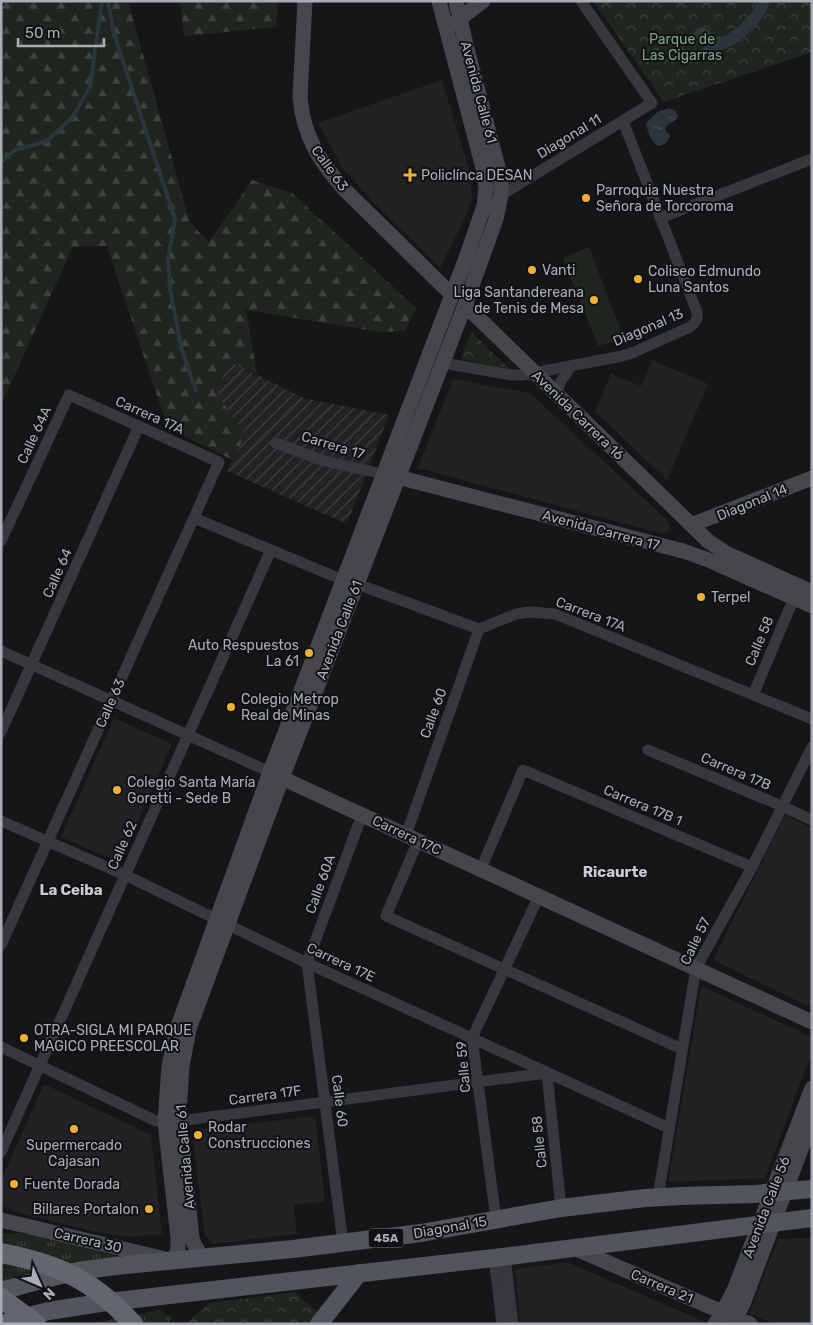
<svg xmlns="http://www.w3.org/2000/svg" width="813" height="1325" font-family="Rubik,sans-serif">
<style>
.built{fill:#222225}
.industrial{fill:url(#industrial-furrows)}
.grass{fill:url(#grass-tufts)}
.forest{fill:url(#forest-firs)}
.park{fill:url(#park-crowns)}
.garden{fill:#1e261f}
.water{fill:url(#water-ripples)}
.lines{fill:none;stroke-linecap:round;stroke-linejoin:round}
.stream{stroke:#2c353c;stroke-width:4}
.canal{stroke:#2c353c;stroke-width:12}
.street{stroke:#37383d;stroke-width:11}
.secondary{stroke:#45474d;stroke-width:15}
.primary{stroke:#53555c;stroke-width:18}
.highway{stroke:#63666e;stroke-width:20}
.highway-bridge{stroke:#63666e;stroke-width:20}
.poi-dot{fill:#f2b134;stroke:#111113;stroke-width:2}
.labels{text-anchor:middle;stroke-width:4;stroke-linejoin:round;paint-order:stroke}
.shield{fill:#111113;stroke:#7b7e86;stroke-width:1}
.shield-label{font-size:12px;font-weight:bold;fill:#a8adb8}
.park-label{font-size:14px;fill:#7fa381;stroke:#111113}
.street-label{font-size:14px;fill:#a8adb8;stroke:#111113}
.poi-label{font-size:14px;fill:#a8adb8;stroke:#111113;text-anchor:start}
.neighbourhood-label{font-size:15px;font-weight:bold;fill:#c9ccd4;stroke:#111113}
</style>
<defs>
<pattern id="industrial-furrows" width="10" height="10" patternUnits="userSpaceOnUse" patternTransform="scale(1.25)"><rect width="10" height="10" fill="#222225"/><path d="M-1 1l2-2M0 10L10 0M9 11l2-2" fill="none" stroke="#3f3f43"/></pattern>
<pattern id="grass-tufts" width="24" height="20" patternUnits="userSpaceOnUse" patternTransform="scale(1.25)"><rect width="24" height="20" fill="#1e261f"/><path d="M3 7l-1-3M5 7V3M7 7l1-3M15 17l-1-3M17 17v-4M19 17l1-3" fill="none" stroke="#3c433d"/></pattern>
<pattern id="forest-firs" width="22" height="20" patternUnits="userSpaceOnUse" patternTransform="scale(1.25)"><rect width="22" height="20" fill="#1e261f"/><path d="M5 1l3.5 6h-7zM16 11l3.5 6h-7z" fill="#3c433d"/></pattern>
<pattern id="park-crowns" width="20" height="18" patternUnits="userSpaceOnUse" patternTransform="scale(1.25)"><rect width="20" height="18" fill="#1e261f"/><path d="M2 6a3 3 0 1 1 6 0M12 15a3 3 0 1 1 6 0" fill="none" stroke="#3c433d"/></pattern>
<pattern id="water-ripples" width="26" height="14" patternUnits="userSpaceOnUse" patternTransform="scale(1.25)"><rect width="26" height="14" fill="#2c353c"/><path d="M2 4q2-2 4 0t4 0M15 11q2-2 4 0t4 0" fill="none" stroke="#485056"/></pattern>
</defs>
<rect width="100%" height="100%" fill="#161618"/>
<path class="built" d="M 442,80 L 470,172 L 472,199 L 465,218 L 440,268 L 373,202 L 342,167 L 318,123 Z
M 652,360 L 708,384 L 667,480 L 595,411 L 611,374 L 641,386 Z
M 453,379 L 530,393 L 668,521 L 670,527 L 668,531 L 663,534 L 418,468 Z
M 114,718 L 172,744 L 120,863 L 61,837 Z
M 785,815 L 812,828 L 812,1008 L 713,960 Z
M 701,986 L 812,1037 L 812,1057 L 805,1070 L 765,1178 L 668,1182 Z
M 44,1084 L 151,1135 L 162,1234 L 129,1237 L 95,1232 L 20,1213 L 1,1206 L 1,1180 Z
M 315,1116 L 325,1201 L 294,1205 L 297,1234 L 213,1244 L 205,1235 L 193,1139 L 201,1129 Z
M 812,1238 L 812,1324 L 775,1324 L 749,1314 L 778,1239 Z
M 567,1262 L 620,1285 L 705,1322 L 703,1324 L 520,1324 L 515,1269 Z"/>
<path class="industrial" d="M 229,361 L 304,398 L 389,415 L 347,524 L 227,471 L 244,434 L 216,393 Z"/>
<path class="grass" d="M 18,1233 L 46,1237 L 120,1257 L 40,1272 L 1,1283 L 1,1234 Z
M 159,1310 L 171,1317 L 168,1324 L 89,1324 Z"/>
<path class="forest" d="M 1,1 L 128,1 L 190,223 L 209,242 L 252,180 L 292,193 L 416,308 L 405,331 L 380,332 L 246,310 L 257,374 L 229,362 L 216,393 L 245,434 L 233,460 L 168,428 L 107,246 L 73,247 L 1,405 Z
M 180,1 L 278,1 L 276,27 L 184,36 Z"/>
<path class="park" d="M 593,1 L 812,1 L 812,52 L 664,102 Z
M 471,332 L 510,369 L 461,359 Z
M 294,1292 L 319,1313 L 310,1324 L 188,1324 L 193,1317 L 209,1303 Z"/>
<path class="garden" d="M 589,247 L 624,339 L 598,346 L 563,258 Z"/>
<path class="water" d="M693 36a9 9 0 1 1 18 0a9 9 0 1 1-18 0Z
M 669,108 L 676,111 L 678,117 L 673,122 C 668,123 666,125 665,130 L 670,136 L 666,143 L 659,146 C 650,141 648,132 646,123 L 656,113 Z"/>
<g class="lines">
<path class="stream" d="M 108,1 L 114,34 L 175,219 L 168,260 L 170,288 L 181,347 L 196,391
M 1,162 L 15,150 L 47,141 L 72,118 L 90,87 L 102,1"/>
<path class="canal" d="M 702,38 C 705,41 707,43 712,44 C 729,48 761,17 764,1"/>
<path class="street" d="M 501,195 L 652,103 L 581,1
M 660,218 L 812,159
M 443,363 L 512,375 L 523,375 L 622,356 L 632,353 L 690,327 C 696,323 698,319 697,312 L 623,121
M 556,394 L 561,381 L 571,366
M 276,443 L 324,461 L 383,474
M 194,518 L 343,580
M 1,541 L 69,395 L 219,462 L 1,945
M 357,584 L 479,629 L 516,614 L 530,612 L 555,614 L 812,719
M 1,651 L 270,772
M 753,695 L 794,598
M 1,732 L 139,426
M 648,750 L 782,806 L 812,820
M 1,821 L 125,875 L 307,963 L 669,1128
M 406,835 L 479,629
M 418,841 L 386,916 L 682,1049
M 481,869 L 523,770 L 752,867
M 1,1047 L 156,1121 L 179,1121 L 547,1073 L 561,1208
M 1,1152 L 271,550
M 658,1197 L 696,968 L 752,867 L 812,747
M 496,1219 L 472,1038 L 539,896
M 343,1243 L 307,963 L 362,815
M 505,1256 L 513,1324
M 494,1258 L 502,1324"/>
<path class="secondary" d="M 305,1 L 300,97 C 303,136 320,162 345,190 L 452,295
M 454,23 L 483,1
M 465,305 L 708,541 L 726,553 L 812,592
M 390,475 L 683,551 L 706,559 L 812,606
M 691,525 L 812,478
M 273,774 L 812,1022
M 1,1220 L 174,1261 L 178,1248 L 178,1238 L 165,1122 L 169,1066 L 177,1029 L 270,772 L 466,258 L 484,206 L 486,187 L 483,168 L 439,1
M 574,1248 L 750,1324
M 203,1258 L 195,1246 L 192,1239 L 179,1112 L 182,1066 L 189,1029 L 282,778 L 465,305 L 496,219 L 501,195 L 501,183 L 499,171 L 467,49 L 456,1
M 715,1324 L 727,1304 L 735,1288 L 812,1088
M 733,1324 L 743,1304 L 812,1120"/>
<path class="primary" d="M 1,1291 L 37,1281 L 78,1271 L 115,1266 L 293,1249 L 421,1233 L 561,1208 L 645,1198 L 681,1196 L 755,1194 L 812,1189
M 16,1319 L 49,1311 L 100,1303 L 494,1258 L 812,1218
M 319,1324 L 359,1273"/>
<path class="highway" d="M 7,1324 L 13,1320"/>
<path class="highway-bridge" d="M 1,1253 C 58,1264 94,1280 133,1324
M 1,1298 L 36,1324"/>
</g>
<g class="poi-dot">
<path d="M407.5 167.5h5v5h5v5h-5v5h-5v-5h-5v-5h5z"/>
<circle cx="586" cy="198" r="5"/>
<circle cx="532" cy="270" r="5"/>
<circle cx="638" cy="279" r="5"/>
<circle cx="594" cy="300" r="5"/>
<circle cx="701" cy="597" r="5"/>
<circle cx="309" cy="653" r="5"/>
<circle cx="231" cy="707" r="5"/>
<circle cx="117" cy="790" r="5"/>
<circle cx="24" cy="1038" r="5"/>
<circle cx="74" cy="1129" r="5"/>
<circle cx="198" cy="1135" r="5"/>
<circle cx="14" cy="1184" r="5"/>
<circle cx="149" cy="1209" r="5"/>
</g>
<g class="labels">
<rect class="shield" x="368.5" y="1228.5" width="35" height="19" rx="4"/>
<g class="shield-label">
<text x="386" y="1242">45A</text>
</g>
<g class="park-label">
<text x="682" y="44">Parque de<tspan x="682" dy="16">Las Cigarras</tspan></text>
</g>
<g class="street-label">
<text transform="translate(479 92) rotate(75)" y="5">Avenida Calle 61</text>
<text transform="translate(569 136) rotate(-31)" y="5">Diagonal 11</text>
<text transform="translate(330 168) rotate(54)" y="5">Calle 63</text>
<text transform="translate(648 327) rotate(-23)" y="5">Diagonal 13</text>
<text transform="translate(150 415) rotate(24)" y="5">Carrera 17A</text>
<text transform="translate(578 415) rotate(44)" y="5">Avenida Carrera 16</text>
<text transform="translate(34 435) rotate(-65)" y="5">Calle 64A</text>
<text transform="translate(333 445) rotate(17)" y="5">Carrera 17</text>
<text transform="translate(752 502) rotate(-22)" y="5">Diagonal 14</text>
<text transform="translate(601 530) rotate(15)" y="5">Avenida Carrera 17</text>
<text transform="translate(57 573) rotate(-66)" y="5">Calle 64</text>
<text transform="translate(591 614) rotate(21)" y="5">Carrera 17A</text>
<text transform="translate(339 630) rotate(-69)" y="5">Avenida Calle 61</text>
<text transform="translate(759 641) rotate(-67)" y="5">Calle 58</text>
<text transform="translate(110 703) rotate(-66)" y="5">Calle 63</text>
<text transform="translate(433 713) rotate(-70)" y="5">Calle 60</text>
<text transform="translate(736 771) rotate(23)" y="5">Carrera 17B</text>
<text transform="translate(643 805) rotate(23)" y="5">Carrera 17B 1</text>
<text transform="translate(407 835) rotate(25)" y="5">Carrera 17C</text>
<text transform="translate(122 845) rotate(-66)" y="5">Calle 62</text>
<text transform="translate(320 884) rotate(-70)" y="5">Calle 60A</text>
<text transform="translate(695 941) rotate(-64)" y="5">Calle 57</text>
<text transform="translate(341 962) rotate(25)" y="5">Carrera 17E</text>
<text transform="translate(463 1067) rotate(-95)" y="5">Calle 59</text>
<text transform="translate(265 1095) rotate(-8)" y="5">Carrera 17F</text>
<text transform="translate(340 1101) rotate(83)" y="5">Calle 60</text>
<text transform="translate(539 1142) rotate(-96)" y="5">Calle 58</text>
<text transform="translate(185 1157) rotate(-95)" y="5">Avenida Calle 61</text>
<text transform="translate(766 1207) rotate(-69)" y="5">Avenida Calle 56</text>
<text transform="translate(450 1227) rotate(-10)" y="5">Diagonal 15</text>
<text transform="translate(88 1240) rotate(13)" y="5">Carrera 30</text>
<text transform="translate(662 1286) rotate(23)" y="5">Carrera 21</text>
</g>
<g class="poi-label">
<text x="421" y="180">Policlínca DESAN</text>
<text x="596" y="195">Parroquia Nuestra<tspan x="596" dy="16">Señora de Torcoroma</tspan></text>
<text x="542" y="275">Vanti</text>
<text x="648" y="276">Coliseo Edmundo<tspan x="648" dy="16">Luna Santos</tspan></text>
<text x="584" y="297" text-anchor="end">Liga Santandereana<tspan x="584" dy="16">de Tenis de Mesa</tspan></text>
<text x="711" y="602">Terpel</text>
<text x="299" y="650" text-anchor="end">Auto Respuestos<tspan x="299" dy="16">La 61</tspan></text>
<text x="241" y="704">Colegio Metrop<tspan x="241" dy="16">Real de Minas</tspan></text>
<text x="127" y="787">Colegio Santa María<tspan x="127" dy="16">Goretti - Sede B</tspan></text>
<text x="34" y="1035">OTRA-SIGLA MI PARQUE<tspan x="34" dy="16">MAGICO PREESCOLAR</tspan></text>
<text x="208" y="1132">Rodar<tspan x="208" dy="16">Construcciones</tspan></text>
<text x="74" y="1150" text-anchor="middle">Supermercado<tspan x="74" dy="16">Cajasan</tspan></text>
<text x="24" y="1189">Fuente Dorada</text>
<text x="139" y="1214" text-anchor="end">Billares Portalon</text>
</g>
<g class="neighbourhood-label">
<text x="615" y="877">Ricaurte</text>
<text x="71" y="895">La Ceiba</text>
</g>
</g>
<rect width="813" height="1325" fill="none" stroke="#a8adb8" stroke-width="5"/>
<g transform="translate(40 1285) rotate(135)" stroke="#111113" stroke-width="4" paint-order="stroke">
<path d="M0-4L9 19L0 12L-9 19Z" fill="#a8adb8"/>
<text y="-8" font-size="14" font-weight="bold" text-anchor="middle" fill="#a8adb8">N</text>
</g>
<path d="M18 38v8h86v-8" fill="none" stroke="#a8adb8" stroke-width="2.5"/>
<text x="25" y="38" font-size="15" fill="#a8adb8" stroke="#111113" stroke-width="4" paint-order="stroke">50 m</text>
</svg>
